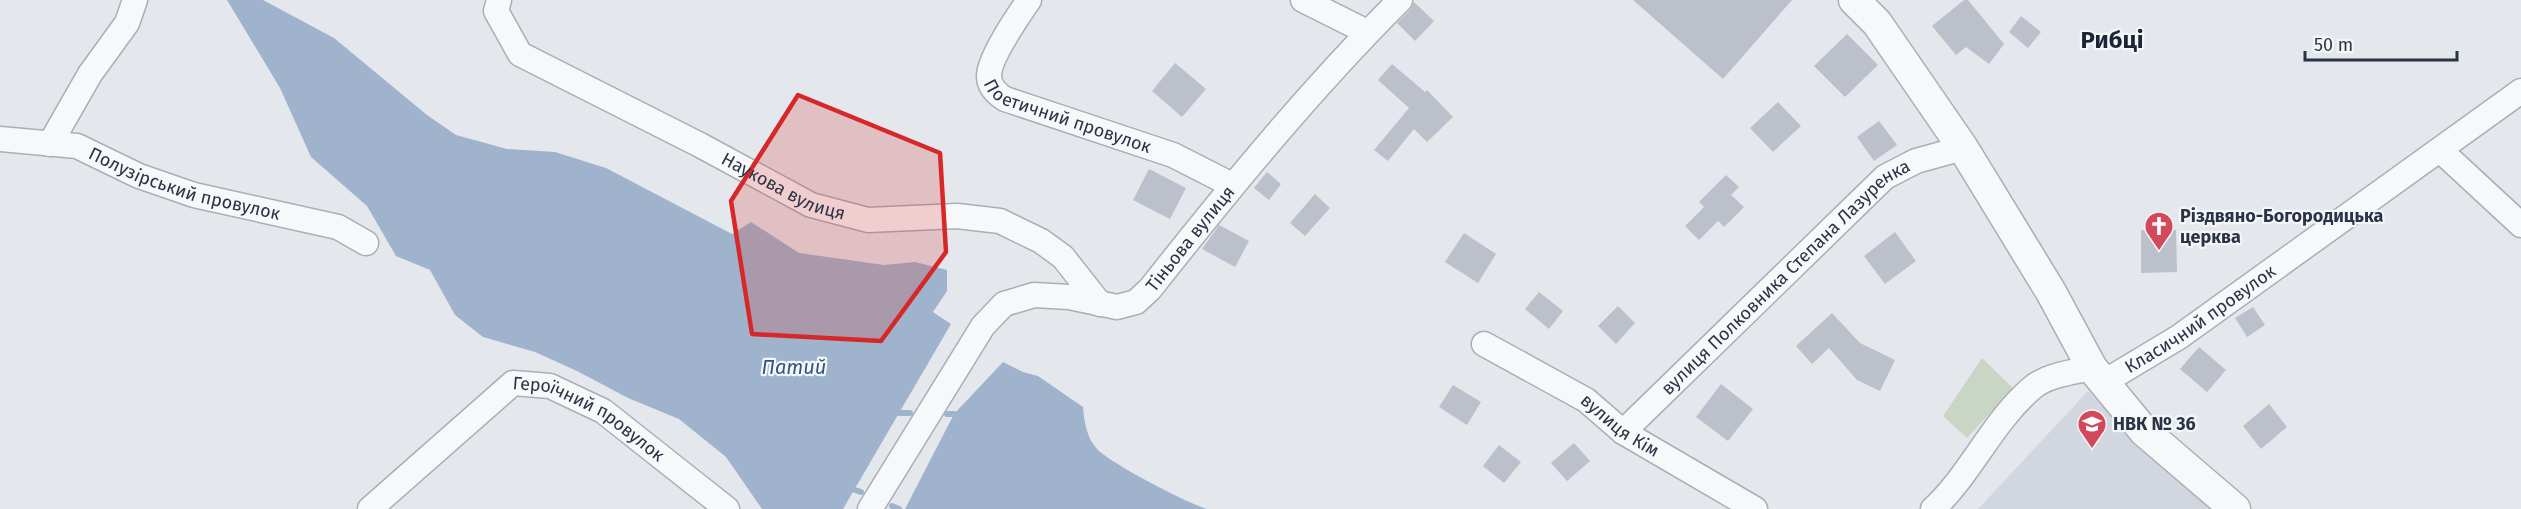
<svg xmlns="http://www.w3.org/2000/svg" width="2521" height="509" font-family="'Fira Sans',sans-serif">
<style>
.built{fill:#d2d6de}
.green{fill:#c9d6c5}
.water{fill:#9fb4cc}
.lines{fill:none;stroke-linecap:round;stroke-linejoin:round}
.stream{stroke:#9fb4cc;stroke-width:6}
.building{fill:#bbc0ca}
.minor-casing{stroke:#a9aeb7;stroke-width:27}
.tertiary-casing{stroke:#a9aeb7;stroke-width:33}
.minor{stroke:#f7f8fa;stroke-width:24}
.tertiary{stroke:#f7f8fa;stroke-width:30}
.marked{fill:#d62828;fill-opacity:0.2;stroke:#d62828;stroke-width:4.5;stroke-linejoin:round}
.labels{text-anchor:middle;stroke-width:4.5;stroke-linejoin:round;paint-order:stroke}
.street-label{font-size:18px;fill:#2b3445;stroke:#f4f6f9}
.poi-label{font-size:18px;font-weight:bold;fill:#2b3445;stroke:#f4f6f9;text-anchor:start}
.water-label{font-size:20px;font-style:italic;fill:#34527a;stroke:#f4f6f9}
.district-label{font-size:24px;font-weight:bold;fill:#1d2536;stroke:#f4f6f9}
</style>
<rect width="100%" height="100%" fill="#e4e7ec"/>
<path class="built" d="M 2088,391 L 2213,509 L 1978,509 Z"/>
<path class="green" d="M 1982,358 L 2013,388 L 1967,438 L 1943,416 Z"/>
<path class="water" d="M 227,0 L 263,0 L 334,38 L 427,115 L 456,135 L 507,149 L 555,152 L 606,168 L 732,234 L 751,222 L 799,253 L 884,265 L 915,262 L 947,270 L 947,291 L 933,312 L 951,324 L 843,509 L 762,509 L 726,457 L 679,419 L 628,398 L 577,371 L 535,352 L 483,337 L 455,315 L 430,270 L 396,256 L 367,206 L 311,157 L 280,88 Z
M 1003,362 L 1023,372 L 1038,376 L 1083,407 C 1084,422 1087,439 1098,450 C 1114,465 1185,502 1207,509 L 905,509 L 954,414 Z"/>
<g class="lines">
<path class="stream" d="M 899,413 L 910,413
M 947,414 L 954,414
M 855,490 L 861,492
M 892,506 L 899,509"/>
</g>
<path class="building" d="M 1633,0 L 1792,0 L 1723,79 Z
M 1964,0 L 1968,0 L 2004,44 L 1989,64 L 1966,47 L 1956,55 L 1932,26 Z
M 1414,2 L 1434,21 L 1415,41 L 1397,23 L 1410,10 Z
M 2021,16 L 2041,32 L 2028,48 L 2009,32 Z
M 1847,34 L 1878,65 L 1845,97 L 1814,66 Z
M 1175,63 L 1206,89 L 1182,117 L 1152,91 Z
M 1392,64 L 1425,92 L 1427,90 L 1453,117 L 1427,142 L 1414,129 L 1388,161 L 1374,150 L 1409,108 L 1378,80 Z
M 1778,102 L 1801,126 L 1773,152 L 1750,128 Z
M 1879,121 L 1897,145 L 1874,161 L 1857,137 Z
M 1149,169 L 1186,188 L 1170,219 L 1133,200 Z
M 1267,172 L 1281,184 L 1269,200 L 1254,188 Z
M 1726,175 L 1739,187 L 1731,195 L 1744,207 L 1724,227 L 1718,221 L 1699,240 L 1685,226 L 1704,207 L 1699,202 Z
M 1315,194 L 1330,208 L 1305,236 L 1290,223 Z
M 1219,225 L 1249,241 L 1235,267 L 1202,249 Z
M 2141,230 L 2176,230 L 2177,272 L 2141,273 Z
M 1895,232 L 1916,261 L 1885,284 L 1864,256 Z
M 1464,233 L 1496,254 L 1478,283 L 1445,262 Z
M 1539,292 L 1563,311 L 1549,329 L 1525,309 Z
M 1618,306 L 1635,323 L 1616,344 L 1598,326 Z
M 2253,307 L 2265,325 L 2247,337 L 2235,318 Z
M 1832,313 L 1860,343 L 1895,360 L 1880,391 L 1857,380 L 1829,348 L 1812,364 L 1796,346 Z
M 2199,347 L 2226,370 L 2207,392 L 2180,369 Z
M 1721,384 L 1753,409 L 1728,441 L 1696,417 Z
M 1453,385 L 1481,402 L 1467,425 L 1439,407 Z
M 2269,404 L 2287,427 L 2261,449 L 2243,426 Z
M 1574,443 L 1590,461 L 1567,481 L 1551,463 Z
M 1499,445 L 1521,462 L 1504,483 L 1483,466 Z"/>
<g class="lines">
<g class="minor-casing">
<g id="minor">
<path id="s1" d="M 499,0 L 496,11 L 520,54 L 700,145 L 811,205 L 868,220 L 957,216 L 1000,221 L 1041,241 L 1063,257 L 1100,304"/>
<path id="s2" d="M 1029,0 C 1018,16 989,58 989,76 C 989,87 997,94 1005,99 L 1173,155 L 1232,185"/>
<path d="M 1303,0 L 1367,32"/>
<path id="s3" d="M 0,139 L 77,146 L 139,176 L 194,195 L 338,227 L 366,243"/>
<path d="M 50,144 L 90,74 L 127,23 L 135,0"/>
<path d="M 2440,150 L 2521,225"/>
<path id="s4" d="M 1484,344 L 1586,400 L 1623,432 L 1755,509"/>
<path id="s5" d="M 2102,380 L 2114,376 L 2179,337 L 2521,91"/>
<path id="s6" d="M 1623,432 L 1885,177 L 1916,161 L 1963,148"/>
<path id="s7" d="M 370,509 L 513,383 L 550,386 L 603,411 L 727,509"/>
<path id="s8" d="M 870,509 L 983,326 L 1004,304 L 1034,295 L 1069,297 L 1117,307 L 1136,302 L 1150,289 C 1229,189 1310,90 1400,0"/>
<path d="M 1933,509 C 1971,474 1992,422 2032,388 C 2047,375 2073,372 2092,368"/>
</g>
</g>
<g class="tertiary-casing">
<path id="tertiary" d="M 1854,0 L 1877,23 L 1963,148 L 2051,292 L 2092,368 L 2144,431 L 2235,509"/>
</g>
<use href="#minor" class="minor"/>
<use href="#tertiary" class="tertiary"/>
</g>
<path class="marked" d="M 798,95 L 940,153 L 946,252 L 881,341 L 752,334 L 731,201 Z"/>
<defs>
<g id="church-pin" transform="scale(1.5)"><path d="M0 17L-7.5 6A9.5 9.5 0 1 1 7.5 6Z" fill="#d1495b" stroke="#f4f6f9"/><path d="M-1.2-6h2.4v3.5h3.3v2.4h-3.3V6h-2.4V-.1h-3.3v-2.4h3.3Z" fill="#fff"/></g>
<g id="school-pin" transform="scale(1.5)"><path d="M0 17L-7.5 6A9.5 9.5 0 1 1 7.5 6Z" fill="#d1495b" stroke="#f4f6f9"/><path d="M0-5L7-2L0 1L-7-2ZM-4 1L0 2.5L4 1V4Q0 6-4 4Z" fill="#fff"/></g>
</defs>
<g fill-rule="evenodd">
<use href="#church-pin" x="2159" y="226"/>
<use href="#school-pin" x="2092" y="424"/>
</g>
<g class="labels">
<g class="street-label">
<text dy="6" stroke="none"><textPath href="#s2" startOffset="180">Поетичний провулок</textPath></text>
<text dy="6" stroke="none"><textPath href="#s3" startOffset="192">Полузірський провулок</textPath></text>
<text dy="6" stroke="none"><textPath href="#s1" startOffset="356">Наукова вулиця</textPath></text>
<text dy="6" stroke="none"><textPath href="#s8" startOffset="464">Тіньова вулиця</textPath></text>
<text dy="6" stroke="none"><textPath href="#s6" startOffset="225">вулиця Полковника Степана Лазуренка</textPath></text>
<text dy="6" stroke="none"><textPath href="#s5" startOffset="116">Класичний провулок</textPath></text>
<text dy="6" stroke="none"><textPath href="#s7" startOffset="276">Героїчний провулок</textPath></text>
<text dy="6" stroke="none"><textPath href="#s4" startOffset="159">вулиця Кім</textPath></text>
</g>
<g class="poi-label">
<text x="2180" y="222">Різдвяно-Богородицька<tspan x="2180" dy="21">церква</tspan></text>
<text x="2113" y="430">НВК № 36</text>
</g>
<g class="water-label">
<text x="794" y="374">Патий</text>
</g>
<g class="district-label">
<text x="2112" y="48">Рибці</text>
</g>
</g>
<path d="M2305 51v9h152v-9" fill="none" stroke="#2b3445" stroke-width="3"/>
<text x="2314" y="51" font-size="18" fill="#2b3445" stroke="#f4f6f9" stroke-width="4.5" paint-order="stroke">50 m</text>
</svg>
